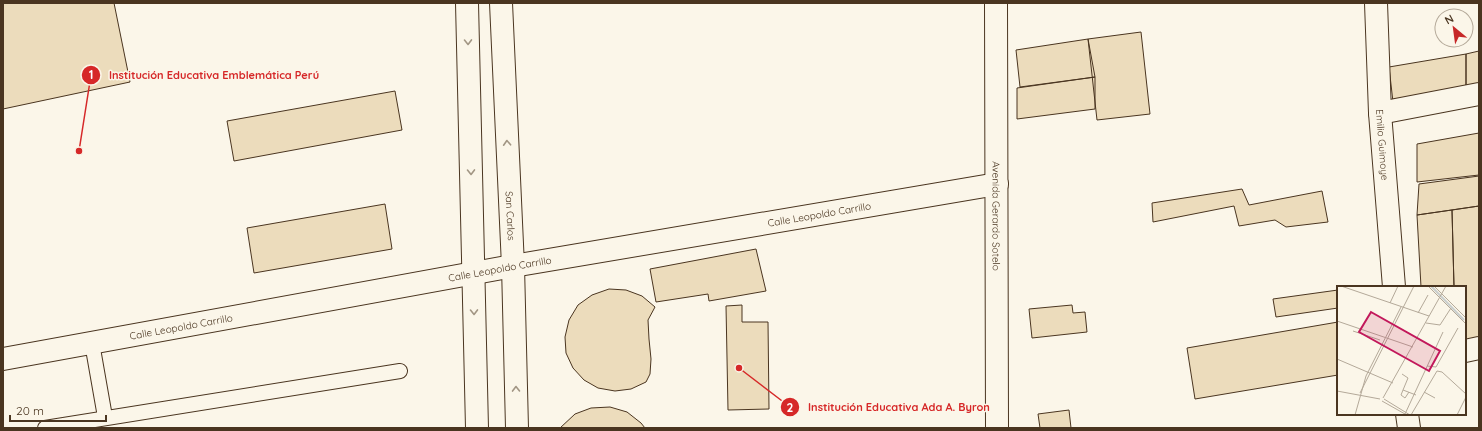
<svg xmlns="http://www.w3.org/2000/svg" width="1482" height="431" font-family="Quicksand,sans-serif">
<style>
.building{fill:#ecdcbc;stroke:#4a3520}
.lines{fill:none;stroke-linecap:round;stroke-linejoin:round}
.service-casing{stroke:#4a3520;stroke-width:16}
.minor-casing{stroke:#4a3520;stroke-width:24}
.tertiary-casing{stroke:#4a3520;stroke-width:24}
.service{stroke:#fbf6e9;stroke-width:14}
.minor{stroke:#fbf6e9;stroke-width:22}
.tertiary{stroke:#fbf6e9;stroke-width:22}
.oneway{stroke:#a29684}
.labels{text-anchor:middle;stroke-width:3;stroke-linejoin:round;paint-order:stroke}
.street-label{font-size:10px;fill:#4a3520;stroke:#fbf6e9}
.inset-river{fill:none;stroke:#c9cecd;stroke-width:2}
.inset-road{fill:none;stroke:#b4a999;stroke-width:1}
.view{fill:#c2185b;fill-opacity:0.15;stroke:#c2185b;stroke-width:2}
.inset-edge{fill:none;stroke:#4a3520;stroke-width:2}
.leader{fill:none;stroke:#d62828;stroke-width:1.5}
.callout-dot{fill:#d62828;stroke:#fbf6e9;stroke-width:1.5}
.mark-label{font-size:12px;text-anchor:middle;font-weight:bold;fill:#fff}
.callout-label{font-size:11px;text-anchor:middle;font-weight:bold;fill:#d62828;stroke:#fbf6e9;stroke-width:3;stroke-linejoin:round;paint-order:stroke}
</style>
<rect width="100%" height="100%" fill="#fbf6e9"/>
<path class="building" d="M 3,3 L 114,3 L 130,82 L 3,109 Z
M 1141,32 L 1150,114 L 1097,120 L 1088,39 Z
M 1088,39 L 1095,77 L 1020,87 L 1016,50 Z
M 1479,51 L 1479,85 L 1466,87 L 1466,54 Z
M 1466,54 L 1466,87 L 1393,102 L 1389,67 Z
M 1095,77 L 1095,109 L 1017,119 L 1017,88 Z
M 395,91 L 402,130 L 234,161 L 227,121 Z
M 1479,133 L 1479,175 L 1417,182 L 1417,144 Z
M 1479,176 L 1479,206 L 1417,215 L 1419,184 Z
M 1242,189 L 1249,205 L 1322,191 L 1328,222 L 1286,227 L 1275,220 L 1239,226 L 1234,206 L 1153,222 L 1152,203 Z
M 385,204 L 392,249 L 254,273 L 247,228 Z
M 1479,206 L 1479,342 L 1465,346 L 1465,287 L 1454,287 L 1452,210 Z
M 1452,210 L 1454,287 L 1421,287 L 1417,215 Z
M 756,249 L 766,291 L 709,301 L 708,294 L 656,302 L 650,269 Z
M 609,289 L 626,290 L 642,296 L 655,307 L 648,320 L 649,339 L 651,359 L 650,374 L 646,382 L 631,389 L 615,391 L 598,388 L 584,380 L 573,368 L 566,353 L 565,337 L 569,320 L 578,305 L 592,295 Z
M 1338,290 L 1338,308 L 1276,317 L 1273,299 Z
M 742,305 L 742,322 L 768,322 L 769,409 L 728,410 L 726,306 Z
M 1072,305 L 1073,313 L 1085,312 L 1087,332 L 1032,338 L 1029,309 Z
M 1338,322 L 1338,375 L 1195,399 L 1187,348 Z
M 610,407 L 627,412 L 641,423 L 645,428 L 560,428 L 575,414 L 591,408 Z
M 1069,410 L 1071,428 L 1040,428 L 1038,414 Z"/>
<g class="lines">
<g class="service-casing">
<path id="service" d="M 92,343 L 105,417
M 45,428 L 400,371"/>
</g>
<g class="minor-casing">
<g id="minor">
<path d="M 467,3 L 477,428"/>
<path id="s1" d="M 501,3 L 513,266 L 517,428"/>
<path id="s2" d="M 1376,3 L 1380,113 L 1394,287"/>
<path d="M 1380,113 L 1479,94"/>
<path d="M 1465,351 L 1479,348"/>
<path id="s3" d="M 3,359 L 513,266 L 997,184"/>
<path d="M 1407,414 L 1409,428"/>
</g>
</g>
<g class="tertiary-casing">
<g id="tertiary">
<path id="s4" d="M 996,3 L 997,428"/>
</g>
</g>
<use href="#service" class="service"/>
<use href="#minor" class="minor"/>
<use href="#tertiary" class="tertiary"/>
</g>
<defs><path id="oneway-chevron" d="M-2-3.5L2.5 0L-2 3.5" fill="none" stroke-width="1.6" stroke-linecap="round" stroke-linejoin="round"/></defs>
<g class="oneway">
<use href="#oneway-chevron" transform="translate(468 42) rotate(89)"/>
<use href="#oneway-chevron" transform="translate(507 143) rotate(-93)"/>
<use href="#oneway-chevron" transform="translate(471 172) rotate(89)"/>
<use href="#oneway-chevron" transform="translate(474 312) rotate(89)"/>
<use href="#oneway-chevron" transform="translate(516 389) rotate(-91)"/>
</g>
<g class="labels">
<g class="street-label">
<text dy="4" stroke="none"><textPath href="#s2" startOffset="142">Emilio Guimoye</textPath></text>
<text dy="4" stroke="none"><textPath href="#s3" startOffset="829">Calle Leopoldo Carrillo</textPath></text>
<text dy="4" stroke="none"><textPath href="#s1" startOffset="213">San Carlos</textPath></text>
<text dy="4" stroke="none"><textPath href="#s4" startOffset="213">Avenida Gerardo Sotelo</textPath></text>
<text dy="4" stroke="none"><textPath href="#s3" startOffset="505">Calle Leopoldo Carrillo</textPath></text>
<text dy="4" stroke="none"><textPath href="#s3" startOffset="181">Calle Leopoldo Carrillo</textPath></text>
</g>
</g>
<g transform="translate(1337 286)">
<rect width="129" height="129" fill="#fbf6e9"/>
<path class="inset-river" d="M 94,0 L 127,34"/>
<path class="inset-road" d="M 4,0 L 92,30M 91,0 L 129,38M 97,0 L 129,32M 53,17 L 61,0M 81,27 L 91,9M 0,35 L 76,61M 89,37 L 103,39 L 114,22M 16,45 L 43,54M 0,73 L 56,97M 90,80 L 99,81 L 121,42M 65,88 L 71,92 L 66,104 L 79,109M 66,104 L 64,109 L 68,112 L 72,106M 0,105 L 43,113M 87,106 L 98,112M 23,107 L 77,0M 46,112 L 109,0M 47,113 L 73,129M 45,115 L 68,128M 68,128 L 106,46M 18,129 L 29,90 L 64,21M 74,129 L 100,85 L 105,86 L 129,108M 120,129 L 129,111"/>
<path class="view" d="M 34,26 L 103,65 L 92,85 L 22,46 Z"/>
<rect width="129" height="129" class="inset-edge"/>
</g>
<path class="leader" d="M79 151L91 75M739 368L790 407"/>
<g class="callout-dot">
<circle cx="79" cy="151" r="4"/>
<circle cx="739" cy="368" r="4"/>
<circle cx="91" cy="75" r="10"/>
<circle cx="790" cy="407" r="10"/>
</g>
<g class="mark-label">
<text x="91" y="79">1</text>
<text x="790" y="412">2</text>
</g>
<g class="callout-label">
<text x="214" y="79">Institución Educativa Emblemática Perú</text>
<text x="899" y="411">Institución Educativa Ada A. Byron</text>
</g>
<rect width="1482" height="431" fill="none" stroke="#4a3520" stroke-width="8"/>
<g transform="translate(1454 28) rotate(331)"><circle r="19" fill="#fbf6e9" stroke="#b4a999"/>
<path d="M0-3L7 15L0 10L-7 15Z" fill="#c62828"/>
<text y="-6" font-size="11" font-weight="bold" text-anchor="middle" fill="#4a3520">N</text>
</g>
<path d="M10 415v6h96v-6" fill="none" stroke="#4a3520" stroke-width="2"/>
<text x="16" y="415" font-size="12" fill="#4a3520" stroke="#fbf6e9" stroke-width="3" paint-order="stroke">20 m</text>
</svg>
